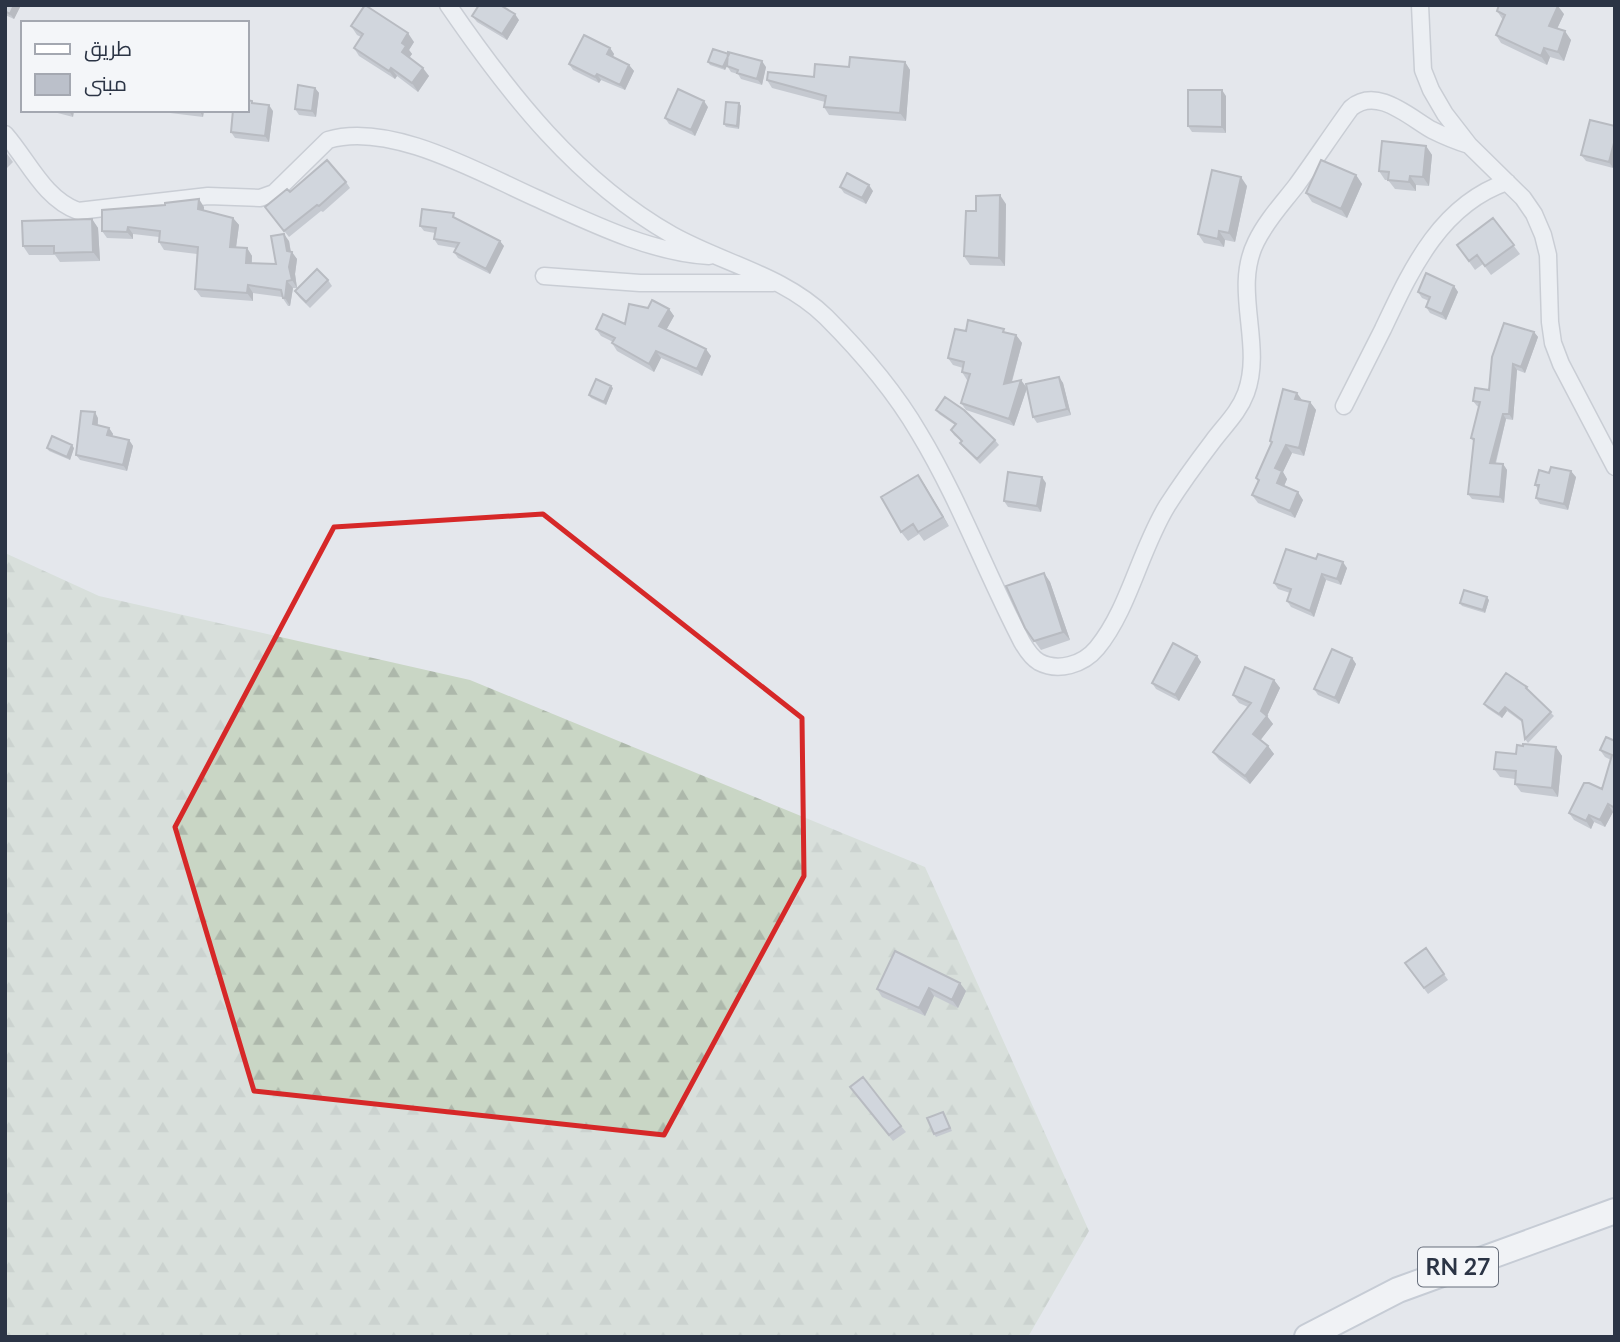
<svg xmlns="http://www.w3.org/2000/svg" width="1620" height="1342" font-family="Lato,Cairo,sans-serif">
<style>
.forest{fill:url(#forest-firs)}
.lines{fill:none;stroke-linecap:round;stroke-linejoin:round}
.street-casing{stroke:#a9aeb7;stroke-width:19}
.primary-casing{stroke:#a3abb8;stroke-width:28}
.street{stroke:#f7f8fa;stroke-width:16}
.primary{stroke:#fff;stroke-width:24}
.wall{fill:#a1a5ae}
.shaded-wall{fill:#83868d}
.building{fill:#bbc0ca;stroke:#83868d;stroke-width:2}
.marked{fill:none;stroke:#d62828;stroke-width:5;stroke-linejoin:round}
.labels{text-anchor:middle;stroke-width:7;stroke-linejoin:round;paint-order:stroke}
.shield{fill:#f4f6f9;stroke:#676e7b;stroke-width:2}
.shield-label{font-size:23px;font-weight:bold;fill:#2b3445}
</style>
<defs>
<pattern id="forest-firs" width="22" height="20" patternUnits="userSpaceOnUse" patternTransform="scale(1.75)"><rect width="22" height="20" fill="#c9d6c5"/><path d="M5 1l3.5 6h-7zM16 11l3.5 6h-7z" fill="#adb8ab"/></pattern>
</defs>
<rect width="100%" height="100%" fill="#e4e7ec"/>
<path class="forest" d="M 5,553 L 99,596 L 470,680 L 925,867 L 1089,1231 L 1028,1337 L 5,1337 Z"/>
<g class="lines">
<g class="street-casing">
<path id="street" d="M 448,5 C 509,94 577,181 672,235 C 724,264 783,275 826,317 C 861,352 894,390 919,433 C 959,499 986,573 1022,642 C 1026,649 1032,658 1039,662 C 1058,672 1083,665 1097,648 C 1129,609 1140,550 1167,506 C 1181,484 1197,462 1213,441 C 1225,425 1239,412 1246,393 C 1264,344 1232,290 1256,242 C 1266,221 1282,204 1296,186 C 1315,160 1332,134 1351,108 C 1377,86 1409,117 1432,130 C 1444,136 1456,141 1469,145
M 1420,5 L 1423,70 L 1431,90 L 1445,114 L 1469,145 L 1523,198 L 1534,214 L 1543,235 L 1548,255 L 1550,322 L 1553,343 L 1561,364 L 1615,467
M 5,134 C 28,160 44,199 78,211 L 208,196 L 260,198 L 274,193 L 328,140 C 390,121 480,173 536,198 C 589,222 651,253 709,256
M 544,276 L 640,283 L 773,283
M 1344,406 C 1357,380 1370,355 1383,329 C 1411,270 1440,205 1507,182"/>
</g>
<g class="primary-casing">
<path id="primary" d="M 1307,1337 L 1398,1290 L 1615,1211"/>
</g>
<use href="#street" class="street"/>
<use href="#primary" class="primary"/>
</g>
<path class="wall" d="M 5,5 L 21,5 L 14,19 L 5,15 Z
M 1497,11 L 1564,14 L 1557,29 L 1571,40 L 1564,61 L 1550,57 L 1547,65 L 1501,43 L 1496,35 L 1503,20 Z
M 472,16 L 519,20 L 507,40 L 477,22 Z
M 351,26 L 414,42 L 409,50 L 412,54 L 409,58 L 429,76 L 418,92 L 397,76 L 395,79 L 359,56 L 354,48 L 361,37 L 357,35 Z
M 610,48 L 614,54 L 613,57 L 629,65 L 634,71 L 625,90 L 601,80 L 599,83 L 573,70 L 569,64 Z
M 708,62 L 766,67 L 762,85 L 741,79 L 738,74 L 731,72 L 727,66 L 725,70 L 710,65 Z
M 905,62 L 910,70 L 906,121 L 829,115 L 824,107 L 825,102 L 772,88 L 767,80 L 814,77 L 849,67 Z
M 315,88 L 319,93 L 316,117 L 299,115 L 295,109 Z
M 1226,96 L 1226,133 L 1192,132 L 1188,126 Z
M 739,103 L 741,106 L 739,129 L 726,127 L 724,124 Z
M 708,107 L 695,136 L 669,124 L 665,118 Z
M 46,110 L 74,110 L 73,117 Z
M 168,110 L 204,110 L 203,117 L 170,113 Z
M 273,111 L 269,142 L 235,138 L 231,132 Z
M 1590,120 L 1613,168 L 1586,161 L 1581,155 Z
M 1426,146 L 1432,155 L 1429,186 L 1416,185 L 1416,191 L 1395,189 L 1388,180 L 1385,180 L 1379,171 Z
M 5,151 L 13,162 L 5,170 Z
M 1356,175 L 1362,184 L 1347,218 L 1312,202 L 1306,193 Z
M 346,182 L 350,188 L 323,212 L 321,211 L 289,237 L 265,207 L 290,192 Z
M 1247,186 L 1235,242 L 1225,240 L 1224,247 L 1204,243 L 1198,234 Z
M 840,187 L 873,191 L 866,204 L 844,193 Z
M 1006,204 L 1005,266 L 970,265 L 964,256 Z
M 204,207 L 204,210 L 233,218 L 239,225 L 236,247 L 247,248 L 252,256 L 252,263 L 276,264 L 289,241 L 291,252 L 297,259 L 295,274 L 297,288 L 293,288 L 290,306 L 288,306 L 282,297 L 253,293 L 253,301 L 201,297 L 195,289 L 197,254 L 164,250 L 159,242 L 159,237 L 133,234 L 133,239 L 107,238 L 102,231 Z
M 1493,218 L 1520,254 L 1491,275 L 1483,264 L 1475,270 L 1457,245 Z
M 92,219 L 98,228 L 100,261 L 60,262 L 55,255 L 29,255 L 23,246 Z
M 457,219 L 504,246 L 490,274 L 458,258 L 454,252 L 456,248 L 438,245 L 434,239 L 435,233 L 424,231 L 420,226 Z
M 328,280 L 332,286 L 310,308 L 299,297 L 295,291 Z
M 1454,286 L 1458,292 L 1446,320 L 1430,313 L 1426,307 L 1429,301 L 1422,298 L 1418,292 Z
M 648,308 L 669,309 L 674,316 L 666,330 L 711,356 L 702,376 L 661,358 L 654,372 L 617,351 L 612,343 L 613,342 L 601,336 L 596,329 L 625,324 Z
M 966,331 L 1006,332 L 1016,335 L 1022,343 L 1012,382 L 1026,387 L 1059,377 L 1063,383 L 1071,415 L 1037,423 L 1033,417 L 1027,388 L 1014,426 L 966,410 L 961,403 L 969,380 L 967,380 L 962,372 L 963,368 L 953,365 L 948,358 Z
M 1534,332 L 1538,337 L 1525,373 L 1517,370 L 1513,420 L 1506,419 L 1496,463 L 1503,464 L 1507,470 L 1504,503 L 1472,499 L 1468,494 L 1474,442 L 1471,438 L 1479,407 L 1477,406 L 1473,401 L 1489,390 Z
M 613,388 L 606,405 L 591,398 L 589,395 Z
M 1302,400 L 1310,402 L 1316,410 L 1304,456 L 1292,453 L 1283,472 L 1287,479 L 1284,486 L 1303,500 L 1295,518 L 1258,503 L 1252,495 L 1258,482 L 1256,478 L 1272,444 L 1270,441 Z
M 936,410 L 995,440 L 999,445 L 980,464 L 963,447 L 960,443 L 962,442 L 954,435 L 951,430 L 955,425 L 939,414 Z
M 98,418 L 98,425 L 109,428 L 113,434 L 112,436 L 129,440 L 133,446 L 127,471 L 80,460 L 76,455 Z
M 47,448 L 74,448 L 70,460 L 49,451 Z
M 1549,473 L 1576,477 L 1568,510 L 1540,504 L 1536,498 L 1538,489 L 1535,485 Z
M 1046,483 L 1041,512 L 1008,507 L 1004,501 Z
M 924,484 L 949,526 L 924,541 L 919,534 L 908,541 L 901,532 Z
M 1316,559 L 1347,568 L 1341,585 L 1326,580 L 1314,617 L 1291,607 L 1287,601 L 1290,593 L 1278,589 L 1274,583 Z
M 1044,573 L 1050,582 L 1070,640 L 1041,650 L 1025,628 Z
M 1489,600 L 1485,613 L 1462,606 L 1460,603 Z
M 1197,656 L 1201,662 L 1179,701 L 1156,689 L 1152,683 Z
M 1352,658 L 1356,664 L 1339,704 L 1318,695 L 1314,689 Z
M 1274,680 L 1280,688 L 1267,716 L 1273,724 L 1260,740 L 1268,746 L 1274,754 L 1250,784 L 1219,760 L 1213,752 L 1248,707 L 1239,703 L 1233,695 Z
M 1530,691 L 1554,716 L 1528,743 L 1525,739 L 1522,722 L 1507,711 L 1502,718 L 1487,708 L 1484,704 Z
M 1615,741 L 1615,813 L 1613,812 L 1605,827 L 1594,822 L 1591,829 L 1574,820 L 1569,813 L 1602,789 L 1611,760 L 1605,757 L 1600,750 Z
M 1556,747 L 1562,756 L 1558,797 L 1521,792 L 1515,784 L 1515,779 L 1500,777 L 1494,769 L 1516,754 Z
M 1426,948 L 1448,980 L 1428,994 L 1405,963 Z
M 895,951 L 966,991 L 958,1008 L 934,996 L 925,1016 L 882,997 L 877,989 Z
M 855,1093 L 901,1126 L 906,1132 L 893,1141 Z
M 943,1112 L 952,1131 L 936,1137 L 934,1134 Z"/>
<path class="shaded-wall" d="M 14,5 L 21,5 L 14,19 L 10,14 Z
M 1558,6 L 1564,14 L 1554,35 L 1549,26 Z
M 515,14 L 519,20 L 507,40 L 502,34 Z
M 1565,31 L 1571,40 L 1564,61 L 1558,52 Z
M 408,33 L 414,42 L 409,50 L 412,54 L 407,61 L 402,52 L 402,43 Z
M 610,48 L 614,54 L 611,60 L 607,54 Z
M 1544,48 L 1550,57 L 1547,65 L 1541,56 Z
M 729,54 L 731,57 L 725,70 L 723,67 Z
M 762,61 L 766,67 L 762,85 L 757,79 Z
M 905,62 L 910,70 L 906,121 L 900,113 Z
M 629,65 L 634,71 L 625,90 L 620,85 Z
M 391,68 L 397,76 L 395,79 L 389,71 Z
M 423,68 L 429,76 L 418,92 L 412,83 Z
M 597,74 L 601,80 L 599,83 L 595,77 Z
M 315,88 L 319,93 L 316,117 L 312,111 Z
M 1222,90 L 1226,96 L 1226,133 L 1222,127 Z
M 704,101 L 708,107 L 695,136 L 691,130 Z
M 739,103 L 741,106 L 739,129 L 737,126 Z
M 269,105 L 273,111 L 269,142 L 265,136 Z
M 68,110 L 74,110 L 73,117 Z
M 199,110 L 204,110 L 203,117 Z
M 1615,139 L 1615,161 L 1613,168 L 1609,162 Z
M 1426,146 L 1432,155 L 1429,186 L 1423,177 Z
M 1356,175 L 1362,184 L 1347,218 L 1341,209 Z
M 1410,176 L 1416,185 L 1416,191 L 1409,182 Z
M 1241,177 L 1247,186 L 1235,242 L 1229,233 Z
M 869,185 L 873,191 L 866,204 L 862,198 Z
M 1000,195 L 1006,204 L 1005,266 L 999,258 Z
M 199,199 L 204,207 L 203,216 L 198,209 Z
M 233,218 L 239,225 L 235,255 L 230,247 Z
M 92,219 L 98,228 L 100,261 L 93,252 Z
M 128,227 L 133,234 L 133,239 L 127,232 Z
M 1219,231 L 1225,240 L 1224,247 L 1218,239 Z
M 284,234 L 289,241 L 291,254 L 292,252 L 297,259 L 295,274 L 297,288 L 292,280 Z
M 500,241 L 504,246 L 490,274 L 486,269 Z
M 247,248 L 252,256 L 251,270 L 246,263 Z
M 287,281 L 293,288 L 290,306 L 285,298 Z
M 248,285 L 253,293 L 253,301 L 247,293 Z
M 1454,286 L 1458,292 L 1446,320 L 1442,314 Z
M 669,309 L 674,316 L 664,334 L 659,326 Z
M 1534,332 L 1538,337 L 1525,373 L 1521,367 Z
M 1016,335 L 1022,343 L 1009,391 L 1004,384 Z
M 706,349 L 711,356 L 702,376 L 697,369 Z
M 656,351 L 661,358 L 654,372 L 649,364 Z
M 1513,364 L 1517,370 L 1513,420 L 1509,414 Z
M 1059,377 L 1063,383 L 1071,415 L 1067,409 Z
M 1021,380 L 1027,388 L 1014,426 L 1009,419 Z
M 611,386 L 613,388 L 606,405 L 604,402 Z
M 1297,393 L 1302,400 L 1295,399 Z
M 1310,402 L 1316,410 L 1304,456 L 1299,448 Z
M 95,412 L 98,418 L 97,430 L 93,424 Z
M 1503,414 L 1506,419 L 1494,468 L 1490,463 Z
M 109,428 L 113,434 L 111,441 L 107,435 Z
M 129,440 L 133,446 L 127,471 L 123,465 Z
M 72,445 L 74,448 L 70,460 L 67,457 Z
M 1286,445 L 1292,453 L 1283,472 L 1287,479 L 1282,491 L 1277,483 L 1275,468 Z
M 1503,464 L 1507,470 L 1504,503 L 1500,497 Z
M 1571,471 L 1576,477 L 1568,510 L 1564,504 Z
M 918,475 L 924,484 L 949,526 L 943,517 Z
M 1042,477 L 1046,483 L 1041,512 L 1037,506 Z
M 1298,492 L 1303,500 L 1295,518 L 1290,511 Z
M 1343,562 L 1347,568 L 1341,585 L 1337,579 Z
M 1044,573 L 1050,582 L 1070,640 L 1063,632 Z
M 1322,574 L 1326,580 L 1314,617 L 1310,611 Z
M 1487,597 L 1489,600 L 1485,613 L 1483,610 Z
M 1197,656 L 1201,662 L 1179,701 L 1175,695 Z
M 1352,658 L 1356,664 L 1339,704 L 1335,698 Z
M 1274,680 L 1280,688 L 1267,716 L 1273,724 L 1259,742 L 1253,734 L 1261,711 Z
M 1505,707 L 1507,711 L 1502,718 L 1499,714 Z
M 1268,746 L 1274,754 L 1250,784 L 1245,776 Z
M 1556,747 L 1562,756 L 1558,797 L 1552,788 Z
M 1608,804 L 1613,812 L 1605,827 L 1600,820 Z
M 1589,815 L 1594,822 L 1591,829 L 1586,821 Z
M 960,983 L 966,991 L 958,1008 L 952,1000 Z
M 929,988 L 934,996 L 925,1016 L 919,1008 Z"/>
<path class="building" d="M 5,5 L 14,5 L 10,14 L 5,11 Z
M 365,5 L 408,33 L 402,43 L 406,46 L 402,52 L 423,68 L 412,83 L 391,68 L 389,71 L 354,48 L 363,34 L 351,26 Z
M 479,5 L 500,5 L 515,14 L 502,34 L 472,16 Z
M 1499,5 L 1558,6 L 1549,26 L 1565,31 L 1558,52 L 1544,48 L 1541,56 L 1496,35 L 1505,15 L 1497,11 Z
M 584,35 L 610,48 L 607,54 L 629,65 L 620,85 L 597,74 L 595,77 L 569,64 Z
M 713,49 L 729,54 L 723,67 L 708,62 Z
M 728,52 L 762,61 L 757,79 L 737,73 L 738,70 L 727,66 Z
M 850,57 L 905,62 L 900,113 L 824,107 L 826,96 L 767,80 L 768,72 L 814,77 L 815,64 L 849,67 Z
M 298,85 L 315,88 L 312,111 L 295,109 Z
M 678,89 L 704,101 L 691,130 L 665,118 Z
M 1188,90 L 1222,90 L 1222,127 L 1188,126 Z
M 247,100 L 252,101 L 252,103 L 269,105 L 265,136 L 231,132 L 233,110 L 247,110 Z
M 726,102 L 739,103 L 737,126 L 724,124 Z
M 1590,120 L 1615,126 L 1615,139 L 1609,162 L 1581,155 Z
M 1382,141 L 1426,146 L 1423,177 L 1410,176 L 1409,182 L 1388,180 L 1389,172 L 1379,171 Z
M 327,160 L 346,182 L 319,206 L 317,205 L 284,231 L 265,207 L 287,189 L 290,192 Z
M 1321,160 L 1356,175 L 1341,209 L 1306,193 Z
M 1212,170 L 1241,177 L 1229,233 L 1219,231 L 1218,239 L 1198,234 Z
M 847,173 L 869,185 L 862,198 L 840,187 Z
M 1000,195 L 999,258 L 964,256 L 966,211 L 976,211 L 976,196 Z
M 199,199 L 198,209 L 233,218 L 230,247 L 247,248 L 246,263 L 276,264 L 271,236 L 284,234 L 287,251 L 292,252 L 289,267 L 292,280 L 287,281 L 285,298 L 283,298 L 281,290 L 248,285 L 247,293 L 195,289 L 198,247 L 159,242 L 160,231 L 128,227 L 127,232 L 102,231 L 102,210 L 165,205 L 165,203 Z
M 422,209 L 454,213 L 453,217 L 500,241 L 486,269 L 454,252 L 459,243 L 434,239 L 436,228 L 420,226 Z
M 1493,218 L 1514,245 L 1485,266 L 1477,255 L 1469,261 L 1457,245 Z
M 92,219 L 93,252 L 54,253 L 54,246 L 23,246 L 22,221 Z
M 317,269 L 328,280 L 306,302 L 295,291 Z
M 1426,273 L 1454,286 L 1442,314 L 1426,307 L 1430,297 L 1418,292 Z
M 652,300 L 669,309 L 659,326 L 706,349 L 697,369 L 656,351 L 649,364 L 612,343 L 615,338 L 596,329 L 603,314 L 625,324 L 629,304 L 648,308 Z
M 968,320 L 1004,329 L 1003,332 L 1016,335 L 1004,384 L 1021,380 L 1009,419 L 961,403 L 970,374 L 962,372 L 964,362 L 948,358 L 955,329 L 966,331 Z
M 1504,323 L 1534,332 L 1521,367 L 1513,364 L 1509,414 L 1503,414 L 1490,463 L 1503,464 L 1500,497 L 1468,494 L 1474,439 L 1471,438 L 1480,402 L 1473,401 L 1475,388 L 1489,390 L 1492,357 Z
M 1059,377 L 1067,409 L 1033,417 L 1026,384 Z
M 596,379 L 611,386 L 604,402 L 589,395 Z
M 1283,389 L 1297,393 L 1295,399 L 1310,402 L 1299,448 L 1286,445 L 1275,468 L 1282,471 L 1277,483 L 1298,492 L 1290,511 L 1252,495 L 1259,480 L 1256,478 L 1272,442 L 1270,441 Z
M 945,397 L 964,410 L 995,440 L 977,459 L 960,443 L 962,441 L 951,430 L 956,424 L 936,410 Z
M 81,411 L 95,412 L 93,424 L 109,428 L 107,435 L 129,440 L 123,465 L 76,455 Z
M 52,436 L 72,445 L 67,457 L 47,448 Z
M 1551,467 L 1571,471 L 1564,504 L 1536,498 L 1539,485 L 1535,485 L 1539,470 L 1549,473 Z
M 1008,472 L 1042,477 L 1037,506 L 1004,501 Z
M 918,475 L 943,517 L 918,532 L 913,524 L 901,532 L 881,497 Z
M 1286,549 L 1316,559 L 1318,554 L 1343,562 L 1337,579 L 1322,574 L 1310,611 L 1287,601 L 1291,589 L 1274,583 Z
M 1044,573 L 1063,632 L 1034,641 L 1025,628 L 1006,586 Z
M 1464,590 L 1487,597 L 1483,610 L 1460,603 Z
M 1173,643 L 1197,656 L 1175,695 L 1152,683 Z
M 1332,649 L 1352,658 L 1335,698 L 1314,689 Z
M 1245,667 L 1274,680 L 1261,711 L 1267,716 L 1253,734 L 1268,746 L 1245,776 L 1213,752 L 1251,703 L 1233,695 Z
M 1506,673 L 1527,687 L 1526,688 L 1551,712 L 1525,739 L 1522,720 L 1505,707 L 1499,714 L 1484,704 Z
M 1606,737 L 1615,741 L 1615,808 L 1608,804 L 1600,820 L 1589,815 L 1586,821 L 1569,813 L 1584,783 L 1589,783 L 1602,789 L 1612,755 L 1600,750 Z
M 1523,744 L 1556,747 L 1552,788 L 1515,784 L 1516,771 L 1494,769 L 1496,752 L 1516,754 L 1517,745 L 1523,746 Z
M 1426,948 L 1444,974 L 1424,988 L 1405,963 Z
M 895,951 L 960,983 L 952,1000 L 929,988 L 919,1008 L 877,989 Z
M 863,1077 L 901,1126 L 889,1135 L 850,1087 Z
M 943,1112 L 950,1128 L 934,1134 L 927,1118 Z"/>
<path d="M0 0H1620V1342H0ZM 543,514 L 802,718 L 804,876 L 664,1135 L 254,1091 L 175,827 L 334,527 Z" fill="#e4e7ec" fill-opacity=".55" fill-rule="evenodd"/>
<path class="marked" d="M 543,514 L 802,718 L 804,876 L 664,1135 L 254,1091 L 175,827 L 334,527 Z"/>
<g class="labels">
<rect class="shield" x="1418" y="1247.5" width="80" height="39" rx="5"/>
<g class="shield-label">
<text x="1458" y="1275">RN 27</text>
</g>
</g>
<rect width="1620" height="1342" fill="none" stroke="#2b3445" stroke-width="14"/>
<rect x="21" y="21" width="228" height="91" fill="#f4f6f9" stroke="#a4a8b1" stroke-width="2"/>
<rect x="35" y="44" width="35" height="10" fill="#ffffff" stroke="#a4a8b1" stroke-width="2"/>
<text x="84" y="56" font-size="21" fill="#2b3445">طريق</text>
<rect x="35" y="74" width="35" height="21" fill="#bbc0ca" stroke="#a4a8b1" stroke-width="2"/>
<text x="84" y="91" font-size="21" fill="#2b3445">مبنى</text>
</svg>
